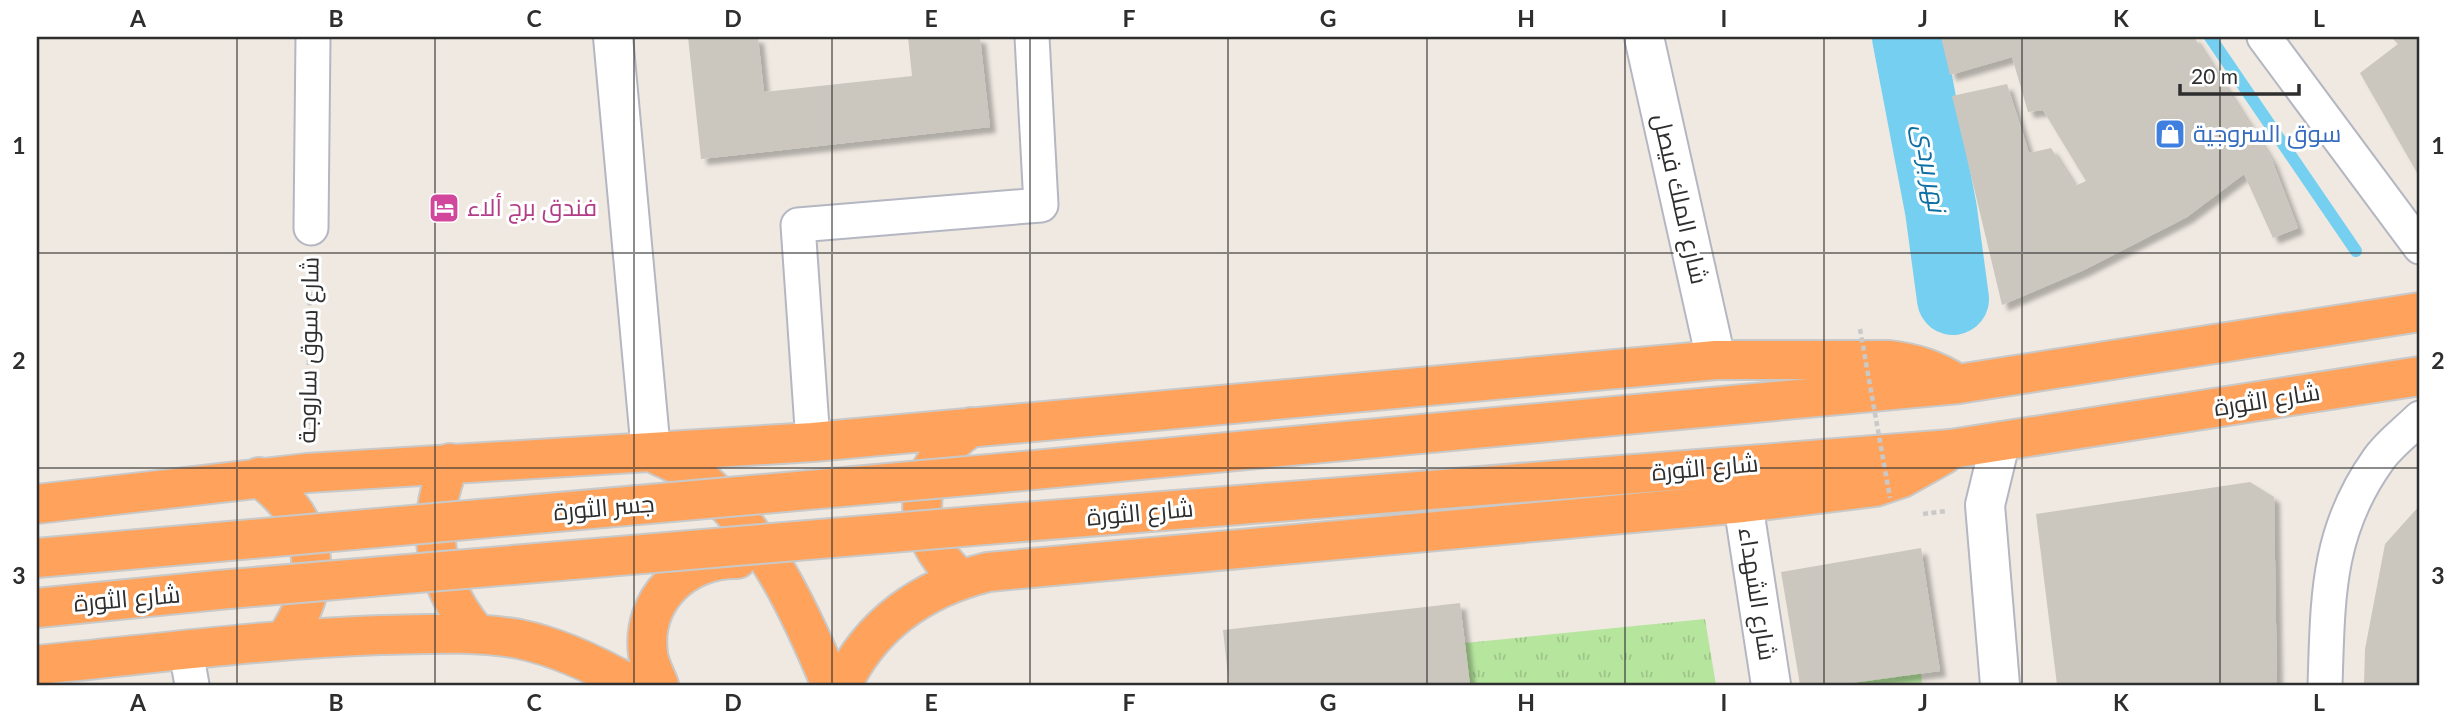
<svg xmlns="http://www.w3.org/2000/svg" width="2457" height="722" font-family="Lato,Cairo,sans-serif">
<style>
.park{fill:url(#park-tufts)}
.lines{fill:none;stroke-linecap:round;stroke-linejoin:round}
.stream{stroke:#75cff0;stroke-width:12}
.river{stroke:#75cff0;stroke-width:72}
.building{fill:#cbc7bf;filter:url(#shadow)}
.street-casing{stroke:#b4b7c1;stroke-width:37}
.secondary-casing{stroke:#b4b7c1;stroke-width:42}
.highway-casing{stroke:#c9c9c9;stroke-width:42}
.path{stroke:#c9c9c9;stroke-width:4.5;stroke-dasharray:5 3.5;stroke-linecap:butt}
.street{stroke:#fff;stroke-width:33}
.secondary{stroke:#fff;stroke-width:38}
.highway{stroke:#ffa35c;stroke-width:38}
.highway-bridge-casing{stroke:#c9c9c9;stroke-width:42;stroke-linecap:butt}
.path-bridge{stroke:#c9c9c9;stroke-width:4.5;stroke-dasharray:5 3.5;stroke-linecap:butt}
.highway-bridge{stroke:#ffa35c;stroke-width:38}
.grid{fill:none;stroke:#2e2e2e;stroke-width:2;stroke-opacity:0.55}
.labels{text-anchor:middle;stroke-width:6;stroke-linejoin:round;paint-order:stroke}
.shop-label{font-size:24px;fill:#366cbe;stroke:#fff;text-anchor:start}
.street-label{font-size:24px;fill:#2e2e2e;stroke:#fff}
.hotel-label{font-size:24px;fill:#b23c85;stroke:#fff;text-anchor:start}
.water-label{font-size:26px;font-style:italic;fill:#0d6fa3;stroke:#fff}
.neatline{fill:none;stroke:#2e2e2e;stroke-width:2.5}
.grid-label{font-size:23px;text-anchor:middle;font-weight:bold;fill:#2e2e2e}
</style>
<defs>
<pattern id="park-tufts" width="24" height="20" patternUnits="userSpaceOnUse" patternTransform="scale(1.75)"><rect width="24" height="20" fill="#b6e59e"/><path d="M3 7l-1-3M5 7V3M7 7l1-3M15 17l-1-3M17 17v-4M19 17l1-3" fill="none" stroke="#9dc588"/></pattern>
<filter id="shadow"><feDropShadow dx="6" dy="6" stdDeviation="2" flood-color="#0004"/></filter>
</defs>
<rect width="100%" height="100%" fill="#efe9e1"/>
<path class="park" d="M 1705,619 L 1716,685 L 1470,685 L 1465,643 Z
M 1921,672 L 1922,685 L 1837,685 Z"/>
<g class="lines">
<path class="stream" d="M 2210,37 L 2356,251"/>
<path class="river" d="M 1908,37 L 1941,210 L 1953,299"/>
</g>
<path class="building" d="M 688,37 L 758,37 L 764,92 L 912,76 L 908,37 L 980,37 L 990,127 L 701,159 Z
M 1941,37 L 2194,37 L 2272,160 L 2298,228 L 2273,238 L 2244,174 L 2187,217 L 2084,270 L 2002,305 L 1952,96 L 2007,84 L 2029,153 L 2051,148 L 2075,186 L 2086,181 L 2043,110 L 2028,112 L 2012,57 L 1950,75 Z
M 2391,37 L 2420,37 L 2420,178 L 2360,73 L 2398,44 Z
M 2250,482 L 2274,497 L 2277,685 L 2057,685 L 2036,514 Z
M 2420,505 L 2420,685 L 2364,685 L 2365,649 L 2385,544 Z
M 1921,548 L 1940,671 L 1837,685 L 1800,685 L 1781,572 Z
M 1460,603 L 1470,685 L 1229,685 L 1223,630 Z"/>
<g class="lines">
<g class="street-casing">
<path id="street" d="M 2264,37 L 2420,247
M 311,228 L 313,37
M 813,442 L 798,225 L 1041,205 L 1032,37
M 186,651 L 192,685
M 2325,685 C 2328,600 2326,533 2378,460 C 2389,444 2407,431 2420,418"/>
</g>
<g class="secondary-casing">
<path id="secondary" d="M 613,37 L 651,452
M 1644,37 L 1716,360
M 2000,443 L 1985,505 L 2000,685
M 1743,503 L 1771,685"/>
</g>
<g class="highway-casing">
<path id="highway" d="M 651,452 C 665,459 682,465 694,474 C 762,528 799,608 831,685
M 450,463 C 424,524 433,582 476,633
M 990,474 L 1958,384 L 2420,312
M 259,477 C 318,521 327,578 286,638
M 37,504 L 307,473 L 813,442 L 1716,360 L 1889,360 C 1916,363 1935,370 1958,384
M 985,525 L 1951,449 L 2420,376
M 37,558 L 218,542
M 960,579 C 906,529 910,469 971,427
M 37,608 L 218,590
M 37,665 C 152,654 266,639 381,635 C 427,634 473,631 519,639 C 559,647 596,665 631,685
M 659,685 C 655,675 649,664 648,654 C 641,599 685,558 737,559
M 842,685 C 871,624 923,588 988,572 L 1743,503 L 1875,487 L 1902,478 L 1943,455"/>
</g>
<path class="path" d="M 308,433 L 310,263
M 1923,514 L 1946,511"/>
<use href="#street" class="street"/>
<use href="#secondary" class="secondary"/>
<use href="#highway" class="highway"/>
<g class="highway-bridge-casing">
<path id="highway-bridge" d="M 218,542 L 990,474
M 218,590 L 985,525"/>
</g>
<path class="path-bridge" d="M 1860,329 L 1890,498"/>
<use href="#highway-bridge" class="highway-bridge"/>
</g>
<path class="grid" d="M 237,37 L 237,685M 435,37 L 435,685M 634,37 L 634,685M 832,37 L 832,685M 1030,37 L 1030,685M 1228,37 L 1228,685M 1427,37 L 1427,685M 1625,37 L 1625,685M 1824,37 L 1824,685M 2022,37 L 2022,685M 2220,37 L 2220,685M 37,253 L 2420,253M 37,468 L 2420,468"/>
<defs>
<g id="shop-square" transform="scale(1.575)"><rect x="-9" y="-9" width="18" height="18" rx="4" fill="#3f7fe0" stroke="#fff"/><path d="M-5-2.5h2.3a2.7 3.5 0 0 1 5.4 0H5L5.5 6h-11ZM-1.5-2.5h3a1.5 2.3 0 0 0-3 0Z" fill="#fff"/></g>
<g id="hotel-square" transform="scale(1.575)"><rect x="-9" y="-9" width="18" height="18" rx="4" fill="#d1479c" stroke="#fff"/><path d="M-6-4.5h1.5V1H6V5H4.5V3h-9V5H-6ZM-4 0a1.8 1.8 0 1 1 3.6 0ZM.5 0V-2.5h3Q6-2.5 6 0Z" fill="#fff"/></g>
</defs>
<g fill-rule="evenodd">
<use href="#shop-square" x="2170" y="134"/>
<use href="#hotel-square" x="444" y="208"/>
</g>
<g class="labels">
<g class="shop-label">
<text x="2193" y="142">سوق السروجية</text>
</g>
<g class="street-label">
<text transform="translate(1680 199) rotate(77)" y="8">شارع الملك فيصل</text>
<text transform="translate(309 350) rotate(-89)" y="8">شارع سوق ساروجة</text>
<text transform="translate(2267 400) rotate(-9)" y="8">شارع الثورة</text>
<text transform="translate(1705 468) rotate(-5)" y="8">شارع الثورة</text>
<text transform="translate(604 508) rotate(-5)" y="8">جسر الثورة</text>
<text transform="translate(1140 513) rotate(-5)" y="8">شارع الثورة</text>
<text transform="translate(1757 594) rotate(81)" y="8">شارع الشهداء</text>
<text transform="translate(127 599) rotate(-5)" y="8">شارع الثورة</text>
</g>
<g class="hotel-label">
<text x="467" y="216">فندق برج ألاء</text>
</g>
<g class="water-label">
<text transform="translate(1930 168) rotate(80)" y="9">نهر بردى</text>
</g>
</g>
<rect width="2457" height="722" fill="none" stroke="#ffffff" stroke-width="77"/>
<path d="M2180 84v10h119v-10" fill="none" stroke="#2e2e2e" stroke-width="3.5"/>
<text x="2191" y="84" font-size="21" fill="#2e2e2e" stroke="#ffffff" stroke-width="5" paint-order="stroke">20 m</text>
<rect x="38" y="38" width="2380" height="646" class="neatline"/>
<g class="grid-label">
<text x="138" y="27">A</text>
<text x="336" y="27">B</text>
<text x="534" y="27">C</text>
<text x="733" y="27">D</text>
<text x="931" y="27">E</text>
<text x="1129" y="27">F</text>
<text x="1328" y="27">G</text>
<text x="1526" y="27">H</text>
<text x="1724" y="27">I</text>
<text x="1923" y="27">J</text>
<text x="2121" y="27">K</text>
<text x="2319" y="27">L</text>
<text x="19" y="154">1</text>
<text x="2438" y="154">1</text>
<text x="19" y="369">2</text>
<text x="2438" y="369">2</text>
<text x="19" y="584">3</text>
<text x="2438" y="584">3</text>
<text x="138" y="711">A</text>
<text x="336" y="711">B</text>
<text x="534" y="711">C</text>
<text x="733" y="711">D</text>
<text x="931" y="711">E</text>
<text x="1129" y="711">F</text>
<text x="1328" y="711">G</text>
<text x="1526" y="711">H</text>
<text x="1724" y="711">I</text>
<text x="1923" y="711">J</text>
<text x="2121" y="711">K</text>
<text x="2319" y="711">L</text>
</g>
</svg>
